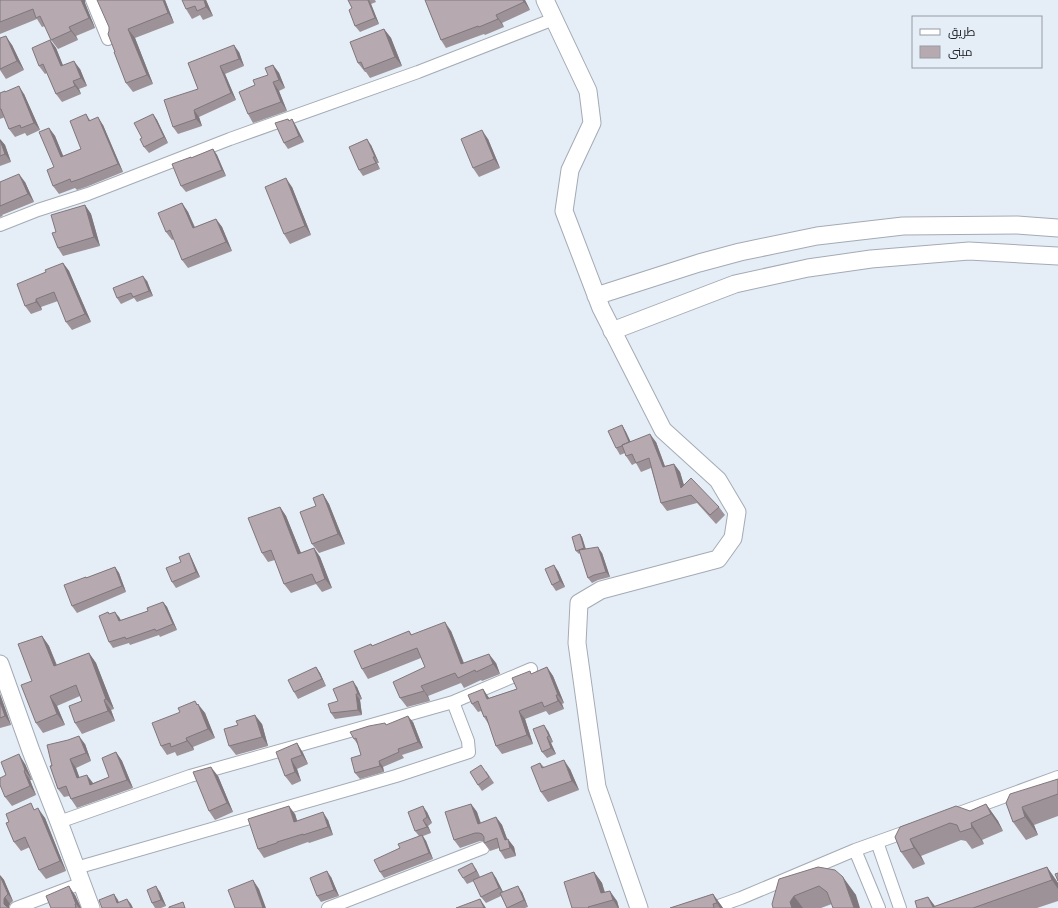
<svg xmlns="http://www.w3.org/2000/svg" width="1058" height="908" font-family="'IBM Plex Sans',Cairo,sans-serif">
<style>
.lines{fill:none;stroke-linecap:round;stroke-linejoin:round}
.street-casing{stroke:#a4abb5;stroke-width:14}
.secondary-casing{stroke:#a4abb5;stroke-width:19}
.street{stroke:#fff;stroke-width:12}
.secondary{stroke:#fff;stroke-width:17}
.wall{fill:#9d9297}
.shaded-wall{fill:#7f777b}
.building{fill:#b6aab0;stroke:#7f777b}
</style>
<rect width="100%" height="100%" fill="#e5edf7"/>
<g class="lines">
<g class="street-casing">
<path id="street" d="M 92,0 L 108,39
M 0,225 L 38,210 L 88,194 L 230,139 L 418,72 L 554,19
M 951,816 L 1058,777
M 59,822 L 190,776 L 453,702 L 531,669
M 877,842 L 900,908
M 855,850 L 879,908
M 76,868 L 396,776 L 469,752 L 468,741 L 453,702
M 16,908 L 82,883
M 328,908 L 483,848
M 713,908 L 741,898 L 855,850 L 911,830"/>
</g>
<g class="secondary-casing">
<path id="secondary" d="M 545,0 L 588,91 L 592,123 L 570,170 L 564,211 L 601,308 L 663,430 L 718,480 L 737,512 L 733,538 L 718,559 L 601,590 L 579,603 L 577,643 L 597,787 L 639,908
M 596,296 L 699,263 L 740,252 L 817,236 L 903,226 L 1017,225 L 1058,228
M 612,331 L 735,284 L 808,268 L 871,259 L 969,251 L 1058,256
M 0,664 L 31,751 L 59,822 L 91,908"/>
</g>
<use href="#street" class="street"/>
<use href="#secondary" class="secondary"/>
</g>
<path class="wall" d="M 0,0 L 85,0 L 85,3 L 95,28 L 76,36 L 78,40 L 58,49 L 51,40 L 45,26 L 42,27 L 37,19 L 0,34 Z
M 165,0 L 174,23 L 135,38 L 153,84 L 133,92 L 126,83 L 115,52 L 109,27 Z
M 206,0 L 213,16 L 203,20 L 200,15 L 192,19 L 186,9 Z
M 348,0 L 375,0 L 376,2 L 371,4 L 379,24 L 360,32 L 355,26 L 352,8 Z
M 425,0 L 525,0 L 530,10 L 502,23 L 504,27 L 485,35 L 484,34 L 446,48 L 441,40 Z
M 384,29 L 391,38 L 402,66 L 370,78 L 366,72 L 365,72 L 358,63 Z
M 0,38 L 12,45 L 24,70 L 6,79 L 0,70 Z
M 50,40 L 56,48 L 63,66 L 80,69 L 87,86 L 79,89 L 81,94 L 62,102 L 56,94 L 47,73 L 45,74 L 39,66 Z
M 239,52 L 244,66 L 225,74 L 236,100 L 199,117 L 202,126 L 178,134 L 173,127 L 198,89 L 188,63 Z
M 273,65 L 279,73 L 285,88 L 279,91 L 287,111 L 253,123 L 248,114 L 255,85 L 268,75 Z
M 5,92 L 24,94 L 40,130 L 27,136 L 25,133 L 15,137 L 9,129 L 5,117 L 0,119 L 0,93 Z
M 86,114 L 90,120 L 103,125 L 123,172 L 86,187 L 77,190 L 75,188 L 59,194 L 53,186 L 54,167 L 49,128 L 55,136 L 63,156 L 81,149 Z
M 153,114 L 157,120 L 168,143 L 149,153 L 144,147 L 142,138 Z
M 288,119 L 289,121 L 292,119 L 296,126 L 304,142 L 288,149 L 284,143 Z
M 0,139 L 5,145 L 11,162 L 0,166 Z
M 488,139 L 500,168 L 479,177 L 473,168 Z
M 371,145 L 379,163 L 377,163 L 380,169 L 363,176 L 359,170 Z
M 213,149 L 217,155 L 226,176 L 186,192 L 181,186 L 191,158 Z
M 0,182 L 25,182 L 34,202 L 2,215 L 3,216 L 0,217 Z
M 292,187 L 311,235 L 290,244 L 284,234 Z
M 182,203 L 188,212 L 195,227 L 216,219 L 222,227 L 232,251 L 188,268 L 182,260 L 174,239 L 172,240 L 166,232 Z
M 85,205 L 91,214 L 100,246 L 63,256 L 58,248 L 56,232 Z
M 63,263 L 69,271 L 91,322 L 72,330 L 66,322 L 58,301 L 41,307 L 42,310 L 31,314 L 25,306 L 46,272 Z
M 147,281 L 153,296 L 137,302 L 134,298 L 121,304 L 117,298 Z
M 622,425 L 626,432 L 630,441 L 656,442 L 665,466 L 674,464 L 680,472 L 684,485 L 719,507 L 725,515 L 716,524 L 697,503 L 667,511 L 661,503 L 651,468 L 641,472 L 636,463 L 632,465 L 626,456 L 625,453 L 620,455 L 616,448 Z
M 323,494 L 329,504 L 345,544 L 319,553 L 312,544 L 316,506 Z
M 280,507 L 286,516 L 301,553 L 314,548 L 320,557 L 332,588 L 322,592 L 316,584 L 291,593 L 284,584 L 275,560 L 268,562 L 262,553 Z
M 580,534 L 582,537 L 586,549 L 602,553 L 610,577 L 598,580 L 592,583 L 588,578 L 580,553 L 579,554 L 576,551 Z
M 189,553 L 192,559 L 200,577 L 176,588 L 172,582 L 181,562 Z
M 115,567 L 119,573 L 126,592 L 77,613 L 72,606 L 86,578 Z
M 558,571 L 565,587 L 556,591 L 552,585 Z
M 163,602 L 167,607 L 177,630 L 160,637 L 159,635 L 130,645 L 129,643 L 113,648 L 109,642 L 108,612 L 109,614 L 119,617 L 121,620 L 148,611 Z
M 409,631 L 412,635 L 451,631 L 464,663 L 496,663 L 500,674 L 482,681 L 481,680 L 464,688 L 461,683 L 428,696 L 430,701 L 407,707 L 400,698 L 425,667 L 421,658 L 368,679 L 362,669 L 371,644 L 372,646 Z
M 42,636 L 49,646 L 57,665 L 89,653 L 96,663 L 114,709 L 111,710 L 115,721 L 82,734 L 75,723 L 82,701 L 80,696 L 57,706 L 65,725 L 43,733 L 36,723 L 32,681 Z
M 316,667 L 320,673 L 326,686 L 298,699 L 294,692 Z
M 547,667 L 553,676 L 564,703 L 562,704 L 564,709 L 549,715 L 546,711 L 525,719 L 533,744 L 502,754 L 496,746 L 489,725 L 484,717 L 481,711 L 478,712 L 472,704 L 483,689 L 489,698 L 517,689 L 532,674 Z
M 357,687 L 362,699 L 360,700 L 362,715 L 335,719 L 331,713 L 338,701 Z
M 0,694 L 11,725 L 0,728 Z
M 197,704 L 205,713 L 215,738 L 193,747 L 194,750 L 177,756 L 175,752 L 167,755 L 161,746 Z
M 413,722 L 423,748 L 402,755 L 404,758 L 383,767 L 384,772 L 360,779 L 355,773 L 361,755 L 358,745 L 354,739 L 386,725 Z
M 262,724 L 268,746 L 236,755 L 229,746 Z
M 548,731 L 553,742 L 551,743 L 556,754 L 547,758 L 542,752 Z
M 297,743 L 303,753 L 308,764 L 297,769 L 301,781 L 292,785 L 285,776 Z
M 85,744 L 91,761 L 76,768 L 79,777 L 93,783 L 109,777 L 116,752 L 122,761 L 133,788 L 77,808 L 69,796 L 64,797 L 58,789 L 50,766 Z
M 540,763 L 544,767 L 570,769 L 579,790 L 548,802 L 541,792 Z
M 25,764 L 32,780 L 30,780 L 36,795 L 12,806 L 5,797 Z
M 486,771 L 494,783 L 482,791 L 478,785 Z
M 218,776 L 233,812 L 215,820 L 209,811 Z
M 1058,779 L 1058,816 L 1034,825 L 1038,835 L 1026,840 L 1013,822 L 1006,803 Z
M 471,804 L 477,812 L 481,823 L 496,817 L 502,825 L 507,839 L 514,847 L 516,856 L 505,859 L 500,851 L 499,848 L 490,851 L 484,843 L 484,841 L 480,841 L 460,848 L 454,840 Z
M 986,804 L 998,821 L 1003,831 L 982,840 L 984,844 L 972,849 L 966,841 L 961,840 L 921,856 L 925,864 L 913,869 L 901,852 L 895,837 L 970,811 Z
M 35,810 L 45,818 L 66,871 L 46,879 L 39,870 L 30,847 L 21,851 L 14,842 Z
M 427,812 L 432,823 L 428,826 L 431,833 L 423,836 L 426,841 L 433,859 L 384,878 L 380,872 L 400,848 L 419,836 L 415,831 Z
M 295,814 L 297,821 L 328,820 L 333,835 L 309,843 L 308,842 L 283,851 L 264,858 L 258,849 Z
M 818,867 L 856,895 L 821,908 L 773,908 Z
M 1047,867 L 1058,883 L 1058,901 L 1037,908 L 917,908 L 928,897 L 935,906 Z
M 476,869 L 480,877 L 492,872 L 496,878 L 503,892 L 522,892 L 528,907 L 525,908 L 507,908 L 501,896 L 486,903 L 481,897 L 474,881 L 467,884 L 463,878 Z
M 594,872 L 602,883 L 605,892 L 617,901 L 619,908 L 572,908 Z
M 0,875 L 4,880 L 13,901 L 10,904 L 9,906 L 9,908 L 0,908 Z
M 331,877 L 339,896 L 321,902 L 317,896 Z
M 160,892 L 166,906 L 161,908 L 155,908 L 152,903 Z
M 713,894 L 723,908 L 670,908 Z
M 75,895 L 81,908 L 51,908 Z"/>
<path class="shaded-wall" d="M 81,0 L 85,0 L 85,3 L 95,28 L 89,18 Z
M 163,0 L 165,0 L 174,23 L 168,13 Z
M 204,0 L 206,0 L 213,16 L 206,7 Z
M 368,0 L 369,0 L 371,4 L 379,24 L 375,18 Z
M 523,0 L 525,0 L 530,10 L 524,2 Z
M 496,15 L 502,23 L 504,27 L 498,19 Z
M 69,27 L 76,36 L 78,40 L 71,31 Z
M 128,29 L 135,38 L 153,84 L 147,75 Z
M 384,29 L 391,38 L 402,66 L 395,57 Z
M 6,36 L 12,45 L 24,70 L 17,61 Z
M 50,40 L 56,48 L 67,75 L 61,66 Z
M 234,45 L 239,52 L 244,66 L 239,59 Z
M 74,61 L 80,69 L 87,86 L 81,78 Z
M 273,65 L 279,73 L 285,88 L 279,80 Z
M 220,66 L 225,74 L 236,100 L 231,93 Z
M 73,81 L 79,89 L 81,94 L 75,86 Z
M 273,82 L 279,91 L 287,111 L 281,102 Z
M 19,86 L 24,94 L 40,130 L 34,123 Z
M 194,110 L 199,117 L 202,126 L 196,119 Z
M 153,114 L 157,120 L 168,143 L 164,137 Z
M 98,117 L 103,125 L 123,172 L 118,164 Z
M 292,119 L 296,126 L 304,142 L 299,136 Z
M 49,128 L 55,136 L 67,165 L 61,157 Z
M 482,130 L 488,139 L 500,168 L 494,159 Z
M 0,139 L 5,145 L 11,162 L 5,154 Z
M 367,139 L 371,145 L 379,163 L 375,157 Z
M 213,149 L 217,155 L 226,176 L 222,170 Z
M 373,157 L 377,163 L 380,169 L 376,163 Z
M 19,174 L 25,182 L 34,202 L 28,194 Z
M 286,178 L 292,187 L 311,235 L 305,226 Z
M 182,203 L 188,212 L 198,236 L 193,228 Z
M 85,205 L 91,214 L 100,246 L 94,237 Z
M 216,219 L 222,227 L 232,251 L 226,242 Z
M 63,263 L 69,271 L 91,322 L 85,314 Z
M 143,276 L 147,281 L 153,296 L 149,291 Z
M 36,299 L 41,307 L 42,310 L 36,302 Z
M 622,425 L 626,432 L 634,449 L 629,443 Z
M 650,434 L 656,442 L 668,475 L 663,467 Z
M 674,464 L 680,472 L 687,496 L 681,488 Z
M 323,494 L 329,504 L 345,544 L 338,534 Z
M 280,507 L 286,516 L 305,563 L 298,554 Z
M 580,534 L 582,537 L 586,551 L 584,548 Z
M 598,547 L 602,553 L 610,577 L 606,572 Z
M 314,548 L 320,557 L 332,588 L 325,579 Z
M 189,553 L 192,559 L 200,577 L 196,572 Z
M 554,565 L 558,571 L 565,587 L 560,581 Z
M 115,567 L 119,573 L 126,592 L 122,586 Z
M 163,602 L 167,607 L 177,630 L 173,624 Z
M 115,612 L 119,617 L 123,627 L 119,621 Z
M 445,622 L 451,631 L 468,674 L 461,664 Z
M 42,636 L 49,646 L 61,677 L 54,666 Z
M 89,653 L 96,663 L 114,709 L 106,699 Z
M 489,654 L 496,663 L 500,674 L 493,664 Z
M 316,667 L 320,673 L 326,686 L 322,679 Z
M 547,667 L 553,676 L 564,703 L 558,695 Z
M 353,681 L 357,687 L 362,699 L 358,694 Z
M 421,686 L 428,696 L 430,701 Z
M 483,689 L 489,698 L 493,707 L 487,699 Z
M 0,694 L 11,725 L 5,716 L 0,702 Z
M 356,694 L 360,700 L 362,715 L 358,710 Z
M 556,695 L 562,704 L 564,709 L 558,701 Z
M 50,696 L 57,706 L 65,725 L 57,714 Z
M 104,700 L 111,710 L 115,721 L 108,711 Z
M 195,701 L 200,708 L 198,704 L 205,713 L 215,738 L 208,729 Z
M 519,711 L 525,719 L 533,744 L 527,735 Z
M 255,715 L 262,724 L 268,746 L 262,737 Z
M 408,716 L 413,722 L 423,748 L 418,742 Z
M 544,725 L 548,731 L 553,742 L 549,736 Z
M 79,736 L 85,744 L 91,761 L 86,753 Z
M 547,737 L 551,743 L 556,754 L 551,748 Z
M 186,738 L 193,747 L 194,750 L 187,741 Z
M 297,743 L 303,753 L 308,764 L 302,755 Z
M 116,752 L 122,761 L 133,788 L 127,780 Z
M 19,754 L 25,764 L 32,780 L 25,770 Z
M 70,759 L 76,768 L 83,787 L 77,778 Z
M 291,759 L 297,769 L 301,781 L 295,772 Z
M 564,760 L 570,769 L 579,790 L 572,781 Z
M 379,761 L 383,767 L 384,772 L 380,766 Z
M 211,767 L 218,776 L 233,812 L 227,803 Z
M 24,771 L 30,780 L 36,795 L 30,786 Z
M 87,775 L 93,783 L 95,791 L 90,785 Z
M 471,804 L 477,812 L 483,832 L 478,824 Z
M 986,804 L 998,821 L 1003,831 L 991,814 Z
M 289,806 L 295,814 L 300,830 L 294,822 Z
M 423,806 L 427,812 L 432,823 L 427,817 Z
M 1022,807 L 1034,825 L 1038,835 L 1025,817 Z
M 38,808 L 45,818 L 66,871 L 60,861 Z
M 323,812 L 328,820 L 333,835 L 328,827 Z
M 496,817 L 502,825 L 509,844 L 508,839 L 514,847 L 516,856 L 505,840 Z
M 423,820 L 428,826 L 431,833 L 427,827 Z
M 971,823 L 982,840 L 984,844 L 972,828 Z
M 422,835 L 426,841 L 433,859 L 429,853 Z
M 910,839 L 921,856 L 925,864 L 914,848 Z
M 472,863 L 476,869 L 480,877 L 476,871 Z
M 1047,867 L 1058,883 L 1058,889 L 1052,880 Z
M 327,871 L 331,877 L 339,896 L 334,890 Z
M 492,872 L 496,878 L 504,894 L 499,888 Z
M 594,872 L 602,883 L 607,902 L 601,893 Z
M 0,875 L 4,880 L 13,901 L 8,894 Z
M 843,877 L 856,895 L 860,908 L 854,908 Z
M 253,880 L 259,889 L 266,908 L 263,908 Z
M 69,886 L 75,895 L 81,908 L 79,908 L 76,904 Z
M 156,886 L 160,892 L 166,906 L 161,900 Z
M 518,886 L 522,892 L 528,907 L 524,900 Z
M 610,891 L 617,901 L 619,908 L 618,908 L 613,900 Z
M 114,894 L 118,900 L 121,908 L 117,903 Z
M 713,894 L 723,908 L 720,908 L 717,903 Z
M 794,896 L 803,908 L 792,908 L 790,902 Z
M 5,897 L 10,904 L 9,906 L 9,908 L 7,908 L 4,904 L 4,899 Z
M 928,897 L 936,908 L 933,907 Z
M 127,899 L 131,904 L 133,908 L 131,908 Z
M 480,899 L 486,908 L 484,908 Z"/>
<path class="building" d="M 0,0 L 81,0 L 89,18 L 69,27 L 71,31 L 51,40 L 40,16 L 36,18 L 33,9 L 0,22 Z
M 97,0 L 163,0 L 168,13 L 128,29 L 147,75 L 126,83 L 114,52 L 115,52 L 108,34 L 109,31 L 109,27 Z
M 182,0 L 204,0 L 206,7 L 197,11 L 195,6 L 186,9 Z
M 348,0 L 368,0 L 375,18 L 355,26 L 349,10 L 352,8 Z
M 425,0 L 523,0 L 524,2 L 496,15 L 498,19 L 479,27 L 478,26 L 441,40 Z
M 384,29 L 395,57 L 364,69 L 361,62 L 358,63 L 350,42 Z
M 6,36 L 17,61 L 0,69 L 0,38 Z
M 50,40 L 61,66 L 74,61 L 81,78 L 73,81 L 75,86 L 56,94 L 43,64 L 39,66 L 32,48 Z
M 234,45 L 239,59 L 220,66 L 231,93 L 194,110 L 196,119 L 173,127 L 164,100 L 198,89 L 188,63 Z
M 273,65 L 279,80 L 273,82 L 281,102 L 248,114 L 239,92 L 255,85 L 253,80 L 268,75 L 265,68 Z
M 19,86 L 34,123 L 21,128 L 20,125 L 9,129 L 1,109 L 0,109 L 0,93 L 5,91 L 5,92 Z
M 86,114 L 89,121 L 98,117 L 118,164 L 80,179 L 71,182 L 70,179 L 53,186 L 47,170 L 54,167 L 39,132 L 49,128 L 61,157 L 81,149 L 70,121 Z
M 153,114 L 164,137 L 144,147 L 140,139 L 142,138 L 134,123 Z
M 288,119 L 289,121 L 292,119 L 299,136 L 284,143 L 275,123 Z
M 482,130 L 494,159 L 473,168 L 461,139 Z
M 367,139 L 375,157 L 373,157 L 376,163 L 359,170 L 349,147 Z
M 0,140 L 5,154 L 0,156 Z
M 213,149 L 222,170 L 181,186 L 172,164 L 191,157 L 191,158 Z
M 19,174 L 28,194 L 0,206 L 0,182 Z
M 286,178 L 305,226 L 284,234 L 265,187 Z
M 182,203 L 193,228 L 216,219 L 226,242 L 182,260 L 170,230 L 166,232 L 158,213 Z
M 85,205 L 94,237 L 58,248 L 52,233 L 56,232 L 51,215 Z
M 63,263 L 85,314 L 66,322 L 54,292 L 36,299 L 36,302 L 25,306 L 17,284 L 46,272 L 45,270 Z
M 143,276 L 149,291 L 133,297 L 131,293 L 117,298 L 113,288 Z
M 622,425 L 629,442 L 622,445 L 622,446 L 616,448 L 608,431 Z
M 650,434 L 663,467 L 674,464 L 681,488 L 691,478 L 719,507 L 710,515 L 691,495 L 661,503 L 649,458 L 636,463 L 632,454 L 626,456 L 622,445 Z
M 323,494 L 338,534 L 312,544 L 300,512 L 316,506 L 313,498 Z
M 280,507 L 298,554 L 314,548 L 325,579 L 316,583 L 312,574 L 284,584 L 271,550 L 262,553 L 248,518 Z
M 580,534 L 584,548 L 576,551 L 572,537 Z
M 598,547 L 606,572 L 594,575 L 588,578 L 579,550 Z
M 189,553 L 196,572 L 172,582 L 166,568 L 181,562 L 179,557 Z
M 554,565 L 560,581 L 552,585 L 545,569 Z
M 115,567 L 122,586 L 72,606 L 64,585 L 86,577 L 86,578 Z
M 163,602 L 173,624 L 156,631 L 155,629 L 126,639 L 125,637 L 109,642 L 99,616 L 108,612 L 109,614 L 115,612 L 119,621 L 148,611 L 147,608 Z
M 445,622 L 461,664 L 489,654 L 493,664 L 476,672 L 475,670 L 458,678 L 455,673 L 421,686 L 424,691 L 400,698 L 393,682 L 425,667 L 417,648 L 362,669 L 354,651 L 371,644 L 372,646 L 409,631 L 411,635 Z
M 42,636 L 54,666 L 89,653 L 106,699 L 104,700 L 108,711 L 75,723 L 69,706 L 82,701 L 76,685 L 50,696 L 57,714 L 36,723 L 21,685 L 32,681 L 18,644 Z
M 316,667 L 322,679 L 294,692 L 288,680 Z
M 547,667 L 558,695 L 556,695 L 558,701 L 544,707 L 542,702 L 519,711 L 527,735 L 496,746 L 486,716 L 484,717 L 478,701 L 472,704 L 468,695 L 483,689 L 487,699 L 517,689 L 512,678 L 530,671 L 531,674 Z
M 353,681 L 358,694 L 356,694 L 358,710 L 331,713 L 328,704 L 338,701 L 333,689 Z
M 195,701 L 197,705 L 198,704 L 208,729 L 186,738 L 187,741 L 171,747 L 170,743 L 161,746 L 152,723 L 178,713 L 180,712 L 178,708 Z
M 0,702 L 5,716 L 0,718 Z
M 255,715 L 262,737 L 229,746 L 224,729 L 238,725 L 236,721 Z
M 408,716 L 418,742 L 398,749 L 399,752 L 379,761 L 380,766 L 355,773 L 351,758 L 361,755 L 356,738 L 354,739 L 350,732 L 369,726 L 385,723 L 386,725 Z
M 544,725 L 549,736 L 547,737 L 551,748 L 542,752 L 533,729 Z
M 79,736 L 86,753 L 70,759 L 77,778 L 87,775 L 90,785 L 109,777 L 102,758 L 116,752 L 127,780 L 71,799 L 66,786 L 58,789 L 50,766 L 52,766 L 47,745 L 68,740 Z
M 297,743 L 302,755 L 291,759 L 295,772 L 285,776 L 276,752 Z
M 19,754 L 25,770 L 24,771 L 30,786 L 5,797 L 0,785 L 0,778 L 6,775 L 1,762 Z
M 564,760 L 572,781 L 541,792 L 531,767 L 540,763 L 542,768 Z
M 481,765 L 489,777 L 478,785 L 470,772 Z
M 211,767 L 227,803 L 209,811 L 193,772 Z
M 1058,779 L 1058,794 L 1022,807 L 1025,817 L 1013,822 L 1006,803 L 1010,794 Z
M 31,803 L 34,810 L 38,808 L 60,861 L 39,870 L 25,837 L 14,842 L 6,823 L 9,822 L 6,814 Z
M 471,804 L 478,824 L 496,817 L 505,840 L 508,839 L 510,848 L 500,851 L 497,838 L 484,843 L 484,837 L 482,834 L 479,833 L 475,833 L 454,840 L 445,812 Z
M 986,804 L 991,814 L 971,823 L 972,828 L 960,832 L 957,825 L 950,823 L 910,839 L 914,848 L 901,852 L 895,837 L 900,827 L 956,806 L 970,811 Z
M 289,806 L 294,822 L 323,812 L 328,827 L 303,835 L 303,834 L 277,842 L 277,843 L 258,849 L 248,819 Z
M 423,806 L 427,817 L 423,820 L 427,827 L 415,831 L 408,812 Z
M 422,835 L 429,853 L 380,872 L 374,860 L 400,848 L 398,844 Z
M 472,863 L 476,871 L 463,878 L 458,870 Z
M 818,867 L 835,870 L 843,877 L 854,908 L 833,908 L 827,892 L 819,886 L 794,896 L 790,902 L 792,908 L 773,908 L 772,904 L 779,879 Z
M 1047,867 L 1052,880 L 973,908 L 917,908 L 915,901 L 928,897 L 933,907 Z
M 327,871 L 334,890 L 317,896 L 310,878 Z
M 492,872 L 499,888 L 481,897 L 473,880 Z
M 594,872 L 601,893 L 610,891 L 613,900 L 588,907 L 589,908 L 572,908 L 564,882 Z
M 1058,873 L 1058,881 L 1055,874 Z
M 0,876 L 8,894 L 5,897 L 4,899 L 4,904 L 6,906 L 9,908 L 0,908 Z
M 253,880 L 263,908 L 235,908 L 228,890 Z
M 69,886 L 76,904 L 75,904 L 76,908 L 51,908 L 46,896 Z
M 156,886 L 161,900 L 152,903 L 147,890 Z
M 518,886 L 524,900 L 507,908 L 500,893 Z
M 114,894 L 117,903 L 127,899 L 131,908 L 102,908 L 99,900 Z
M 713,894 L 717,903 L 713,904 L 714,908 L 670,908 Z
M 480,899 L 484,908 L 456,908 Z
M 183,902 L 185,908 L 169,908 L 169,907 Z"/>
<rect x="912" y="16" width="130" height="52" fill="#e5edf7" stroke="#969ca4"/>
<rect x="920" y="29" width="20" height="6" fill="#ffffff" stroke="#969ca4"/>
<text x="948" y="36" font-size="12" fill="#202327">طريق</text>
<rect x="920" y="46" width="20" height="12" fill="#b6aab0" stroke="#969ca4"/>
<text x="948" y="56" font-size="12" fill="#202327">مبنى</text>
</svg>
